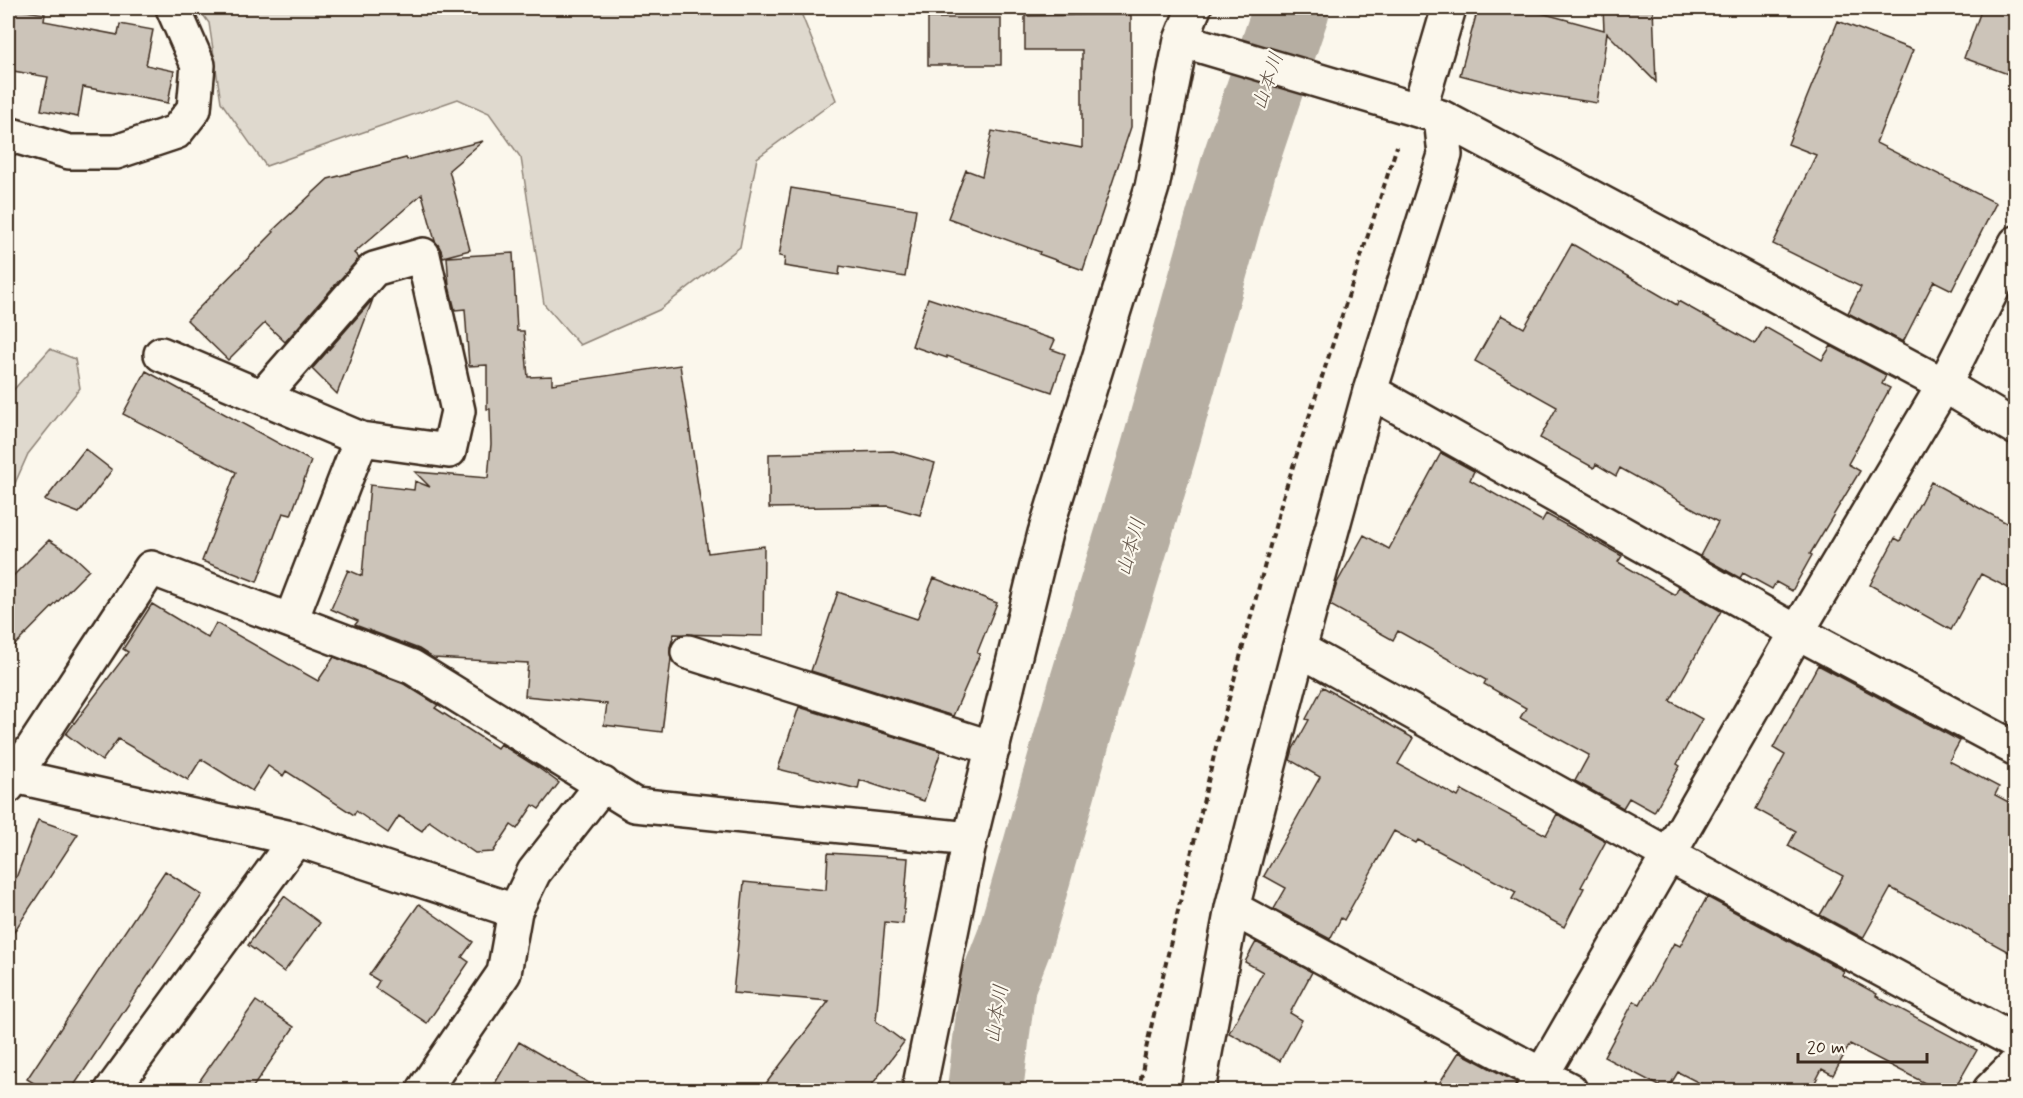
<svg xmlns="http://www.w3.org/2000/svg" width="2023" height="1098" font-family="Mynerve,'Klee One',sans-serif">
<style>
.green{fill:#dfd9ce;stroke:#8d8276;stroke-width:1.5}
.lines{fill:none;stroke-linecap:round;stroke-linejoin:round}
.river{stroke:#b6aea2;stroke-width:76}
.building{fill:#ccc4b9;stroke:#3b2a1e;stroke-width:1.5}
.street-casing{stroke:#3b2a1e;stroke-width:38}
.secondary-casing{stroke:#3b2a1e;stroke-width:38}
.path{stroke:#3b2a1e;stroke-width:4;stroke-dasharray:6 4.5;stroke-linecap:butt}
.street{stroke:#fbf7ec;stroke-width:33}
.secondary{stroke:#fbf7ec;stroke-width:33}
.labels{text-anchor:middle;stroke-width:4.5;stroke-linejoin:round;paint-order:stroke}
.water-label{font-size:20px;font-style:italic;fill:#605246;stroke:#fbf7ec}
</style>
<rect width="100%" height="100%" fill="#fbf7ec"/>
<filter id="ink" filterUnits="userSpaceOnUse"><feTurbulence type="fractalNoise" baseFrequency=".0167" numOctaves="2"/><feDisplacementMap in="SourceGraphic" scale="12" xChannelSelector="R" yChannelSelector="G"/><feConvolveMatrix kernelMatrix="1 2 1 2 8 2 1 2 1" color-interpolation-filters="sRGB"/></filter>
<g filter="url(#ink)">
<path class="green" d="M 198,8 L 799,8 L 836,100 L 757,158 L 740,247 L 659,310 L 580,345 L 544,304 L 521,158 L 489,113 L 458,99 L 266,166 L 221,102 L 209,23 Z
M 50,349 L 75,359 L 80,388 L 28,454 L 8,499 L 8,396 Z"/>
<g class="lines">
<path class="river" d="M 985,1090 L 998,983 L 1014,942 L 1087,686 L 1158,453 L 1239,165 L 1292,8"/>
</g>
<path class="building" d="M 8,8 L 45,14 L 44,21 L 118,35 L 120,24 L 153,30 L 146,65 L 174,71 L 168,103 L 83,87 L 78,117 L 41,110 L 48,77 L 8,70 Z
M 1478,8 L 1523,8 L 1604,30 L 1603,8 L 1653,8 L 1656,82 L 1607,33 L 1597,103 L 1521,91 L 1460,75 Z
M 1982,8 L 2016,8 L 2016,77 L 1964,58 Z
M 1092,15 L 1131,15 L 1131,127 L 1083,270 L 1039,254 L 1040,252 L 948,218 L 966,170 L 982,176 L 992,131 L 1082,148 L 1082,50 L 1025,50 L 1025,16 Z
M 928,18 L 1001,18 L 1001,65 L 928,65 Z
M 1838,21 L 1913,50 L 1876,143 L 1996,203 L 1952,290 L 1934,281 L 1903,342 L 1848,313 L 1861,287 L 1773,244 L 1816,155 L 1788,144 Z
M 483,141 L 449,170 L 470,250 L 443,257 L 441,250 L 435,241 L 422,194 L 354,253 L 359,258 L 285,342 L 265,323 L 228,360 L 187,320 L 274,232 L 272,231 L 328,179 L 406,158 L 407,160 Z
M 791,188 L 916,209 L 905,277 L 840,266 L 839,275 L 784,266 L 785,257 L 779,256 Z
M 1572,244 L 1677,305 L 1678,301 L 1755,344 L 1765,327 L 1822,360 L 1831,346 L 1886,375 L 1882,384 L 1890,388 L 1848,464 L 1860,471 L 1810,554 L 1812,555 L 1792,591 L 1776,582 L 1772,589 L 1743,573 L 1740,578 L 1700,556 L 1718,522 L 1620,468 L 1616,476 L 1596,464 L 1594,468 L 1540,438 L 1557,407 L 1475,361 L 1501,315 L 1524,328 Z
M 513,253 L 517,331 L 524,331 L 528,377 L 552,376 L 552,384 L 680,365 L 708,553 L 764,546 L 763,636 L 674,634 L 670,647 L 671,659 L 662,732 L 604,725 L 607,704 L 525,696 L 528,663 L 433,658 L 419,649 L 355,625 L 358,621 L 331,609 L 348,570 L 362,576 L 370,485 L 414,490 L 415,481 L 430,487 L 415,472 L 488,478 L 491,444 L 490,409 L 487,409 L 487,365 L 469,366 L 465,309 L 455,310 L 449,286 L 447,257 Z
M 928,298 L 1055,340 L 1051,349 L 1065,354 L 1052,392 L 947,356 L 947,358 L 912,346 Z
M 373,299 L 337,394 L 312,369 Z
M 146,371 L 311,461 L 291,515 L 283,513 L 257,582 L 202,561 L 236,472 L 123,414 Z
M 85,449 L 112,470 L 79,513 L 45,500 Z
M 893,451 L 935,463 L 920,515 L 888,506 L 769,508 L 769,454 Z
M 1441,453 L 1474,471 L 1470,480 L 1542,521 L 1546,514 L 1622,556 L 1618,562 L 1675,595 L 1679,587 L 1721,611 L 1670,701 L 1702,719 L 1677,764 L 1680,766 L 1654,812 L 1629,798 L 1623,808 L 1575,781 L 1589,755 L 1520,718 L 1526,708 L 1484,684 L 1486,680 L 1398,631 L 1393,640 L 1330,605 L 1337,583 L 1364,535 L 1389,549 Z
M 1931,482 L 2016,528 L 2016,592 L 1981,574 L 1951,630 L 1870,585 L 1895,538 L 1900,541 Z
M 49,540 L 73,555 L 89,570 L 8,652 L 8,581 Z
M 934,578 L 997,603 L 977,653 L 980,654 L 953,716 L 811,671 L 838,592 L 917,619 Z
M 152,604 L 208,638 L 216,623 L 318,681 L 334,657 L 404,684 L 438,705 L 435,708 L 497,748 L 500,744 L 537,767 L 559,783 L 539,809 L 533,805 L 517,829 L 511,825 L 493,852 L 475,853 L 429,821 L 422,831 L 399,816 L 388,833 L 356,811 L 354,815 L 286,771 L 283,776 L 268,766 L 252,791 L 201,759 L 188,780 L 118,739 L 102,761 L 66,734 L 128,652 L 123,649 Z
M 1818,665 L 1960,741 L 1949,761 L 1999,787 L 1995,795 L 2016,806 L 2016,956 L 1891,888 L 1863,938 L 1820,915 L 1843,876 L 1788,846 L 1796,831 L 1756,809 L 1785,755 L 1773,748 Z
M 1323,687 L 1413,738 L 1398,764 L 1458,797 L 1462,790 L 1546,835 L 1557,814 L 1606,841 L 1581,887 L 1584,888 L 1564,927 L 1512,899 L 1516,892 L 1418,840 L 1416,843 L 1394,831 L 1344,920 L 1341,918 L 1330,939 L 1274,909 L 1286,888 L 1264,876 L 1320,777 L 1290,760 L 1293,749 L 1309,720 L 1306,719 Z
M 799,707 L 941,751 L 924,801 L 860,780 L 858,789 L 778,769 Z
M 38,820 L 78,834 L 8,941 L 8,899 Z
M 828,853 L 908,858 L 903,924 L 885,922 L 876,1021 L 904,1042 L 868,1090 L 761,1090 L 829,1001 L 733,993 L 744,882 L 826,890 Z
M 165,871 L 202,895 L 71,1090 L 45,1090 L 27,1079 Z
M 284,896 L 320,923 L 284,972 L 248,945 Z
M 1707,897 L 1844,971 L 1842,975 L 1877,994 L 1876,996 L 1977,1050 L 1954,1090 L 1938,1090 L 1850,1044 L 1833,1075 L 1822,1069 L 1811,1090 L 1713,1090 L 1678,1072 L 1667,1090 L 1604,1057 L 1634,1001 L 1640,1004 L 1674,943 L 1680,946 Z
M 419,904 L 473,942 L 462,957 L 469,962 L 427,1023 L 375,988 L 379,981 L 369,975 Z
M 1256,942 L 1312,972 L 1290,1013 L 1302,1020 L 1280,1061 L 1229,1033 L 1263,972 L 1245,962 Z
M 256,1001 L 294,1027 L 251,1090 L 193,1090 Z
M 519,1042 L 601,1090 L 491,1090 Z
M 1459,1052 L 1516,1082 L 1514,1090 L 1435,1090 Z"/>
<g class="lines">
<g class="street-casing">
<path id="street" d="M 1181,40 L 1441,117 L 1944,385
M 1419,110 L 1449,8
M 8,134 L 69,152 L 116,152 L 176,132 L 194,109 L 198,65 L 173,8
M 161,354 L 361,439 L 449,451 L 458,411 L 423,255 L 374,269 L 263,396
M 1370,391 L 1797,632 L 2016,749
M 291,620 L 361,439
M 1299,649 L 1669,855 L 2016,1042
M 688,652 L 993,748
M 14,776 L 296,839 L 515,911
M 8,786 L 151,568 L 412,667 L 635,805 L 970,839
M 1232,908 L 1570,1090
M 112,1090 L 296,839
M 424,1090 L 504,973 L 515,911 L 534,872 L 603,784
M 919,1090 L 970,839 L 1045,533 L 1152,187 L 1181,40 L 1194,8
M 1198,1090 L 1232,908 L 1299,649 L 1370,391 L 1445,155 L 1441,117
M 1533,1090 L 1797,632 L 1944,385 L 2016,243
M 1990,1090 L 2016,1064"/>
</g>
<g class="secondary-casing">
<path id="secondary" d="M 1944,385 L 2016,428"/>
</g>
<path class="path" d="M 1139,1090 L 1146,1049 L 1216,747 L 1283,497 L 1397,146"/>
<use href="#street" class="street"/>
<use href="#secondary" class="secondary"/>
</g>
</g>
<g class="labels">
<g class="water-label">
<text transform="translate(1267 81) rotate(-71)" y="7">山本川</text>
<text transform="translate(1130 547) rotate(-74)" y="7">山本川</text>
<text transform="translate(996 1014) rotate(-81)" y="7">山本川</text>
</g>
</g>
<rect width="2023" height="1098" fill="none" stroke="#fbf7ec" stroke-width="30"/>
<rect x="15" y="15" width="1993" height="1068" fill="none" stroke="#3b2a1e" stroke-width="2" filter="url(#ink)"/>
<path d="M1798 1053v9h129v-9" fill="none" stroke="#3b2a1e" stroke-width="3"/>
<text x="1807" y="1053" font-size="18" fill="#3b2a1e" stroke="#fbf7ec" stroke-width="4.5" paint-order="stroke">20 m</text>
</svg>
